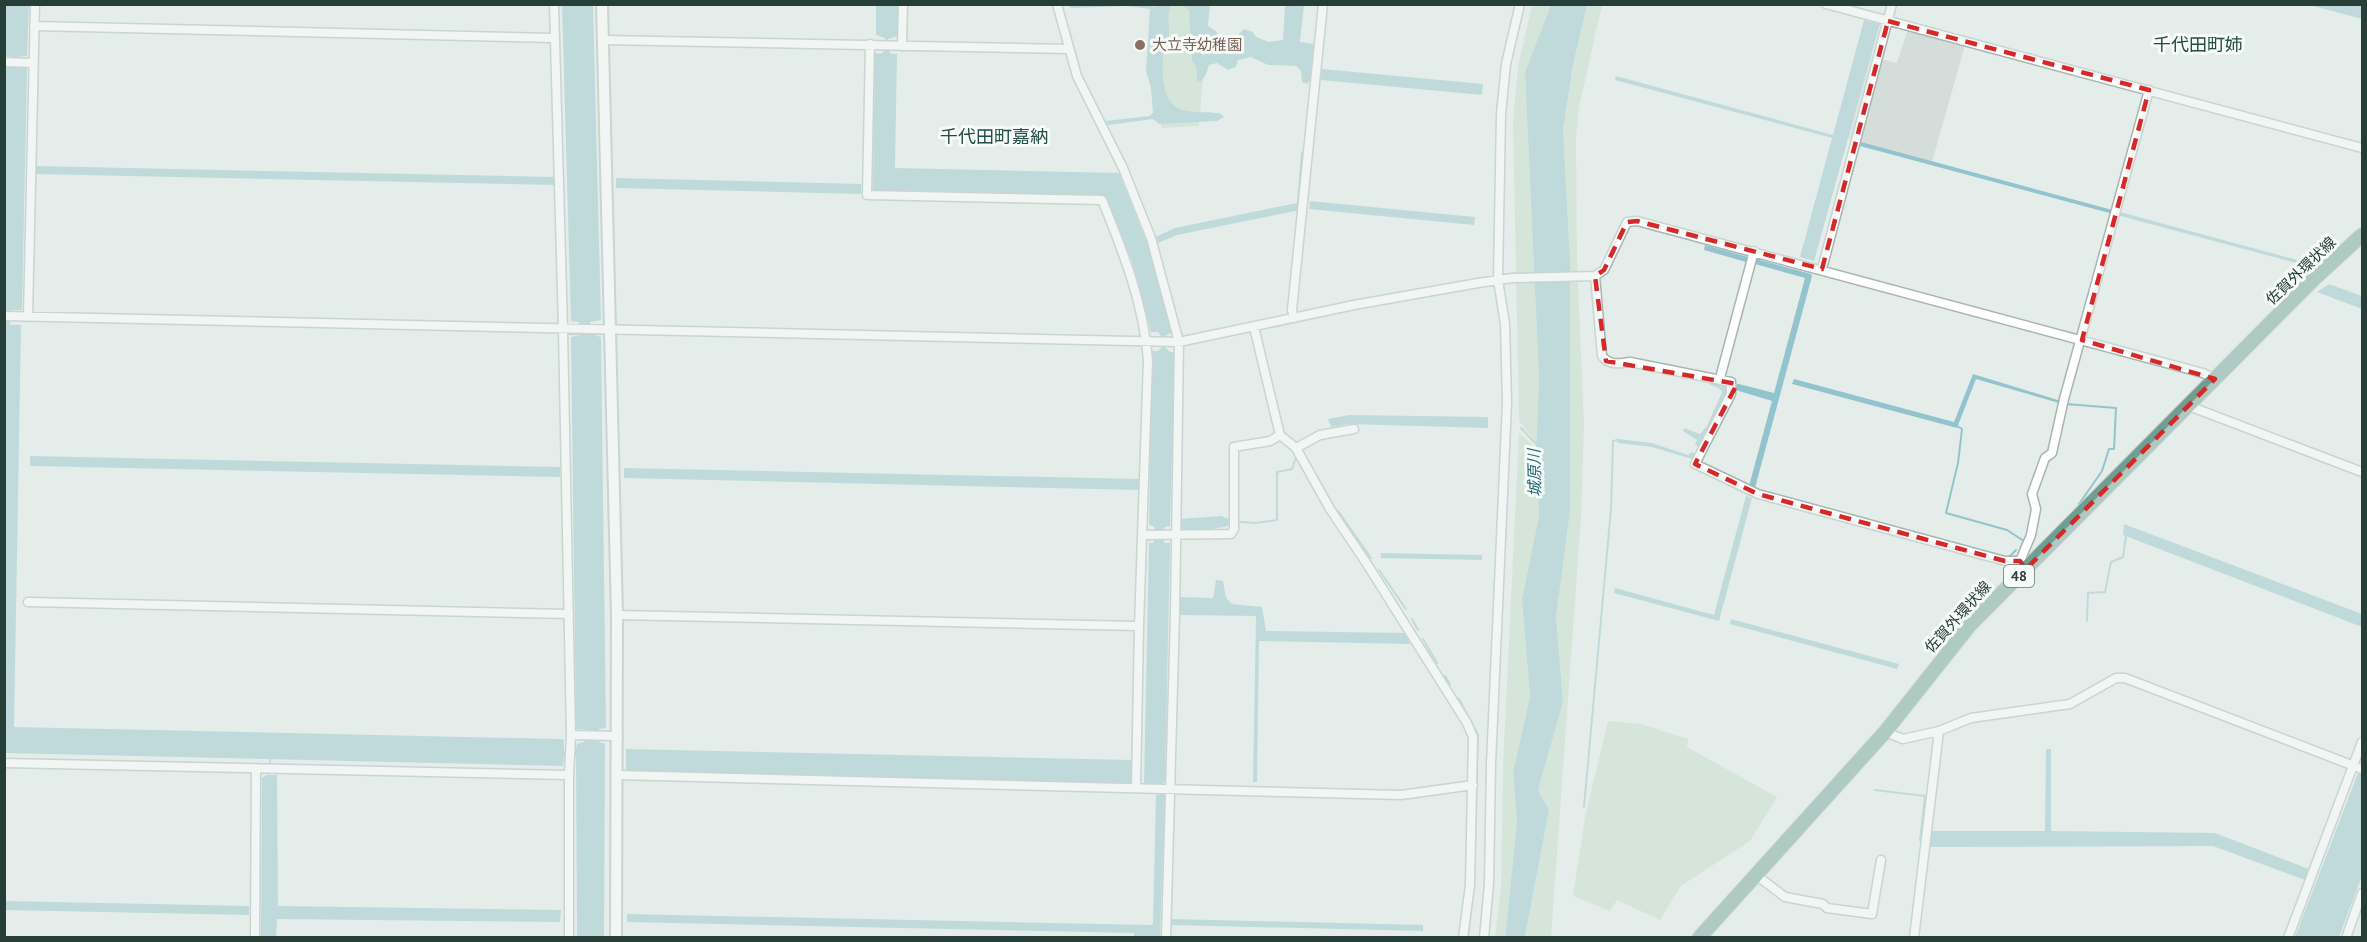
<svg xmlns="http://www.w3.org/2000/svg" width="2367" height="942" font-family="'PT Sans','Noto Sans JP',sans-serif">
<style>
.built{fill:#d4ddd9}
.green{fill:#c0dcc8}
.water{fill:#93c4cd}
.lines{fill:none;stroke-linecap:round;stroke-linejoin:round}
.stream{stroke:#93c4cd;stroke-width:2}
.minor-casing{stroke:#a8b5b1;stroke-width:11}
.tertiary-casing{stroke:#a8b5b1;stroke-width:14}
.primary-casing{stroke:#c2c9c7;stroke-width:16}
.minor{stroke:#fff;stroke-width:8}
.tertiary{stroke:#fff;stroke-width:10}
.primary{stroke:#6e9f92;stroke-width:14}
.marked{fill:none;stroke:#d62828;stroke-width:4.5;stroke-dasharray:12 8;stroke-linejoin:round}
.education-dot{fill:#8d6e63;stroke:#f6faf8;stroke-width:2}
.labels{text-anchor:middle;stroke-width:6;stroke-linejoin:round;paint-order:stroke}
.shield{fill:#f6faf8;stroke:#647671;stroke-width:1.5}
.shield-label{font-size:14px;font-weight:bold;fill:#263e37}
.education-label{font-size:15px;fill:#785e54;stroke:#f6faf8;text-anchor:start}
.street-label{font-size:15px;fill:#263e37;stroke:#f6faf8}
.water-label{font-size:16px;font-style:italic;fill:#246775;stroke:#f6faf8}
.quarter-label{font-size:18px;fill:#234e44;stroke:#f6faf8}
</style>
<rect width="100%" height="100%" fill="#e5edea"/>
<path class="built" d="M 1910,23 L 1967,38 L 1932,162 L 1845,138 L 1867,56 L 1897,63 Z"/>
<path class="green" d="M 1157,5 L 1209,5 L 1199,126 L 1161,128 Z
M 1532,5 L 1551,5 L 1525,72 L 1539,379 L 1536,442 L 1519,421 L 1513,122 L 1518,66 Z
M 1587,5 L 1602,5 L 1579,108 L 1576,138 L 1577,260 L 1584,424 L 1581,517 L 1551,937 L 1525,938 L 1549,810 L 1538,790 L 1563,702 L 1556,617 L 1570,512 L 1570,258 L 1563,130 L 1573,65 Z
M 1519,433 L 1536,448 L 1539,516 L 1522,598 L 1530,697 L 1513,772 L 1517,822 L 1505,937 L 1495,938 L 1501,886 L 1503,766 Z
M 1608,721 L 1641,724 L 1688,739 L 1687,747 L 1777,797 L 1750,841 L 1681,886 L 1660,920 L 1617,900 L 1610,911 L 1573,896 L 1585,817 Z"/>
<path class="water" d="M 1149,4 L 1153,7 L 1158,5 L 1178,5 L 1171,6 C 1166,16 1170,23 1169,33 C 1169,39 1165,45 1164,51 C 1161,66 1162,99 1176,107 C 1189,115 1207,110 1221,114 L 1224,117 L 1217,121 L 1159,124 L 1153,119 L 1108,125 L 1106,121 L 1149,116 L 1153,113 L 1151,88 L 1146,71 L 1150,9 L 1126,6 L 1072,8 L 1066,5 Z
M 5,5 L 29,5 L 27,56 L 16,57 L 16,68 L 27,68 L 22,310 L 10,310 L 10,325 L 21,325 L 14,727 L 561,739 L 564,740 L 564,752 L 575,753 L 577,744 L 584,742 L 585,729 L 576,729 L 571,337 L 580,335 L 579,322 L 571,321 L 562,5 L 593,5 L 601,320 L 590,322 L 591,334 L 601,337 L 606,728 L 599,729 L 599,742 L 605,744 L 604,937 L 577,937 L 576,757 L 564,757 L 563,766 L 5,753 L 4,67 L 9,67 L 10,56 L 5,56 Z
M 876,5 L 898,5 L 897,36 L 888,39 L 888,50 L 891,54 L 897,54 L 895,168 L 1119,173 L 1147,243 L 1173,332 L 1165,336 L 1166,348 L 1170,352 L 1175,352 L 1170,526 L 1165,527 C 1160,532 1161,538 1165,543 L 1170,543 L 1165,781 L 1162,784 L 1165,796 L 1160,937 L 1134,937 L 1134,933 L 627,922 L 627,914 L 1151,925 L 1153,923 L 1156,795 L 1159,794 L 1159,784 L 1144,783 L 1149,543 L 1153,543 C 1157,537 1158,532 1153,526 L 1149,525 L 1152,351 L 1158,351 L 1162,347 L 1161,336 L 1158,332 L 1151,332 L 1132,261 L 1104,195 L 873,190 L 875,53 L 881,54 L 885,50 L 885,38 L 876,35 Z
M 1182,5 L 1210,5 L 1208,26 L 1217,32 L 1221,42 L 1233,43 L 1239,40 L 1239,34 L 1244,29 L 1253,32 L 1256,37 L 1269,42 L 1283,40 L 1285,5 L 1304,5 L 1300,42 L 1315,44 L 1312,78 L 1307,84 L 1302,82 L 1301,71 L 1296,66 L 1268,65 L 1251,57 L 1238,60 L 1236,67 L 1228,70 L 1217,63 L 1209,65 L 1206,74 L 1201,82 L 1197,81 L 1197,69 L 1192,60 L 1189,10 Z
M 1551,5 L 1587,5 L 1573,65 L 1563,130 L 1570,258 L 1570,512 L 1556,617 L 1563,702 L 1538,790 L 1549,810 L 1525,937 L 1505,938 L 1517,822 L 1513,772 L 1530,697 L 1522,599 L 1539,516 L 1536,448 L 1539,379 L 1525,72 Z
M 2310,5 L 2362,5 L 2362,19 Z
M 1864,20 L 1880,24 L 1814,261 L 1800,257 L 1832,138 L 1615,80 L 1616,76 L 1833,135 Z
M 1322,69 L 1483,84 L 1482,95 L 1321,80 Z
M 1861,142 L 2312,264 L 2311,267 L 1860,146 Z
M 1301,152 L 1305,153 L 1300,210 L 1177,235 L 1158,243 L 1155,237 L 1175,228 L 1297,203 Z
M 36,166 L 554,177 L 554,185 L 36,174 Z
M 616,178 L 861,184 L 861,194 L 616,188 Z
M 1310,201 L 1475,217 L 1474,225 L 1309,209 Z
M 1705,245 L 1748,257 L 1746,262 L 1704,250 Z
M 1756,259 L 1811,274 L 1812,276 L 1755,488 L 1749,486 L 1772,401 L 1729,388 L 1700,447 L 1695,445 L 1697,440 L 1683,431 L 1684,428 L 1700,434 L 1707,426 L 1722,392 L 1720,389 L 1709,384 L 1711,381 L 1739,384 L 1774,393 L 1805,278 L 1755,264 Z
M 2329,284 L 2362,296 L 2362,309 L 2317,292 Z
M 1973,374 L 2061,401 L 2059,403 L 1976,379 L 1957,428 L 1792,384 L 1794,379 L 1954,422 Z
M 1349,415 L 1488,417 L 1488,428 L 1348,424 L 1331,427 L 1328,419 Z
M 1618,439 L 1652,443 L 1688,455 L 1692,452 L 1695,454 L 1692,459 L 1652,447 L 1618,443 Z
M 30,456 L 560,467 L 560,477 L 30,466 Z
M 624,468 L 1140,479 L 1139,490 L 624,478 Z
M 1746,496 L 1752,498 L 1719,621 L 1614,593 L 1615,588 L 1714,615 Z
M 1221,516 L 1229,519 L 1228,526 L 1202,531 L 1180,531 L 1180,519 Z
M 2124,524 L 2362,614 L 2362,627 L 2123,535 Z
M 1381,553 L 1482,555 L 1482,560 L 1381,558 Z
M 1216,580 L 1223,581 L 1226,598 L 1232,604 L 1262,607 L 1266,631 L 1405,633 L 1410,644 L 1259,641 L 1257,782 L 1253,782 L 1256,616 L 1180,615 L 1180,597 L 1213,598 Z
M 1731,619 L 1899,664 L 1897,669 L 1730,624 Z
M 626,749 L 1132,760 L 1131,783 L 626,772 Z
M 2046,749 L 2051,749 L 2051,831 L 2215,833 L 2309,869 L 2305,880 L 2213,846 L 1930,847 L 1932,831 L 2045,831 Z
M 2358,773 L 2362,775 L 2362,876 L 2339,937 L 2295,937 Z
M 266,775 L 277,775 L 278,906 L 561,910 L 560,922 L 277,919 L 276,937 L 261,937 L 262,778 Z
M 5,901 L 249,906 L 249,915 L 5,910 Z
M 1172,919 L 1423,925 L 1423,931 L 1172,925 Z"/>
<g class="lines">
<path class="stream" d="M 2066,404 L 2116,408 L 2114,449 L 2109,449 L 2102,471 L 2079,504
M 1957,426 L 1962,429 L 1958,463 L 1946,513 L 2007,530 L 2024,541 L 2022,544
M 1521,428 L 1538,446
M 1338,511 L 1371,558
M 1240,522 L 1255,523 L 1277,520 L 1277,472 L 1292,469 L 1296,457
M 2009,557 L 2016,550
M 1379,570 L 1406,609
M 1412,619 L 1418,630
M 2087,621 L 2088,593 L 2105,592 L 2111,562 L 2123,557 L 2126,536
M 1423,639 L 1437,663
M 1445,676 L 1450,684
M 1459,699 L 1478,735 L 1474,882 L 1468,938
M 270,766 L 270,759
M 1875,790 L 1925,796 L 1920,840
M 1584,807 L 1611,509 L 1613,441 L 1618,440"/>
<g class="minor-casing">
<path id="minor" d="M 554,4 L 563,328 L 571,735
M 1057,4 L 1077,76 L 1123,168 L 1151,238 L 1179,342 L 1175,614 L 1166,938
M 1826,4 L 2362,148
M 34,26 L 555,38
M 603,40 L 1068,49
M 870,44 L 867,195 L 1102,200 C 1123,251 1144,305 1148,360 L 1139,626 L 1136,788
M 902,46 L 903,4
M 4,62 L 33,63
M 1822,269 L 1892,4
M 1595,276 L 1602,356 C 1609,365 1618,364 1630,362 L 1731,382 L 1731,394 L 1695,464 L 1758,494 L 2005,561 L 2020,561 L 2026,569
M 4,316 L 1179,342 L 1354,305 L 1478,283 L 1512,278 L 1595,276 L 1604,270 L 1627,222 L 1637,221 L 2203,373 L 2215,379
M 28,317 L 35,4
M 1294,318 L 1292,310 L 1323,4
M 1254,327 L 1280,435 L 1296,448 L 1330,509 L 1367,564 L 1467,723 L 1473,737 L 1470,885 L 1463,938
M 1720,378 L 1754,251
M 2189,406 L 2362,472
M 1296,448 L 1320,435 L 1354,429
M 1142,535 L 1231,534 L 1234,529 L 1234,447 L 1270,441 L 1280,435
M 2020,561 L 2031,535 L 2036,509 L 2032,494 L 2045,458 L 2052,453 L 2064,399 L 2149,90
M 28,602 L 569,614
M 617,615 L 1139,626
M 1885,732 L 1903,739 L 1939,731 L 1971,718 L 2070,704 L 2116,678 L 2125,678 L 2362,769
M 4,763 L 569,775
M 617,775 L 1401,795 L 1473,785
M 1756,875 L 1785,897 L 1823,904 L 1827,908 L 1872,914 L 1881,860
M 255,938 L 256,768
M 569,938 L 569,775 L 571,735 L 618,736
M 1484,938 L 1489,884 L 1491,764 L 1507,403 L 1505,324 L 1498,280 L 1501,114 L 1506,64 L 1520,4
M 1914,938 L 1939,731
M 2288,938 L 2362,742
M 2346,938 L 2362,893"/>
</g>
<g class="tertiary-casing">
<path id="tertiary" d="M 602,4 L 617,615 L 616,938"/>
</g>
<g class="primary-casing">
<path id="primary" d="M 1699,938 L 1885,732 L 1970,625 L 2316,277 L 2362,235"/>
</g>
<use href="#minor" class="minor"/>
<use href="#tertiary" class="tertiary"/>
<use href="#primary" class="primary"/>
</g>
<path d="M0 0H2367V942H0ZM 1888,21 L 2149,90 L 2082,340 L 2215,379 L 2026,569 L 2020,561 L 2005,561 L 1758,494 L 1695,464 L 1737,384 L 1606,361 L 1595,276 L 1604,270 L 1627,222 L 1637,221 L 1822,269 Z" fill="#e5edea" fill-opacity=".55" fill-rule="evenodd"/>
<path class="marked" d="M 1888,21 L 2149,90 L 2082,340 L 2215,379 L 2026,569 L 2020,561 L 2005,561 L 1758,494 L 1695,464 L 1737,384 L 1606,361 L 1595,276 L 1604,270 L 1627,222 L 1637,221 L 1822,269 Z"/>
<circle class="education-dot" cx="1140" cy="45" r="6"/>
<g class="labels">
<rect class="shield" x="2004" y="565" width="30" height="22" rx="4.5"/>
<g class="shield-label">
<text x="2019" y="581">48</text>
</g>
<g class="education-label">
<text x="1152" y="50">大立寺幼稚園</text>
</g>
<g class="street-label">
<text transform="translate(2301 271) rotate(-44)" y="5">佐賀外環状線</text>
<text transform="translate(1958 617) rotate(-48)" y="5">佐賀外環状線</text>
</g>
<g class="water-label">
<text transform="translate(1534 473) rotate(-91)" y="6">城原川</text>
</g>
<g class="quarter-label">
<text x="2198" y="51">千代田町姉</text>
<text x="994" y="143">千代田町嘉納</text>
</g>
</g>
<rect width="2367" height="942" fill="none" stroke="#263e37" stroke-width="12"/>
</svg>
